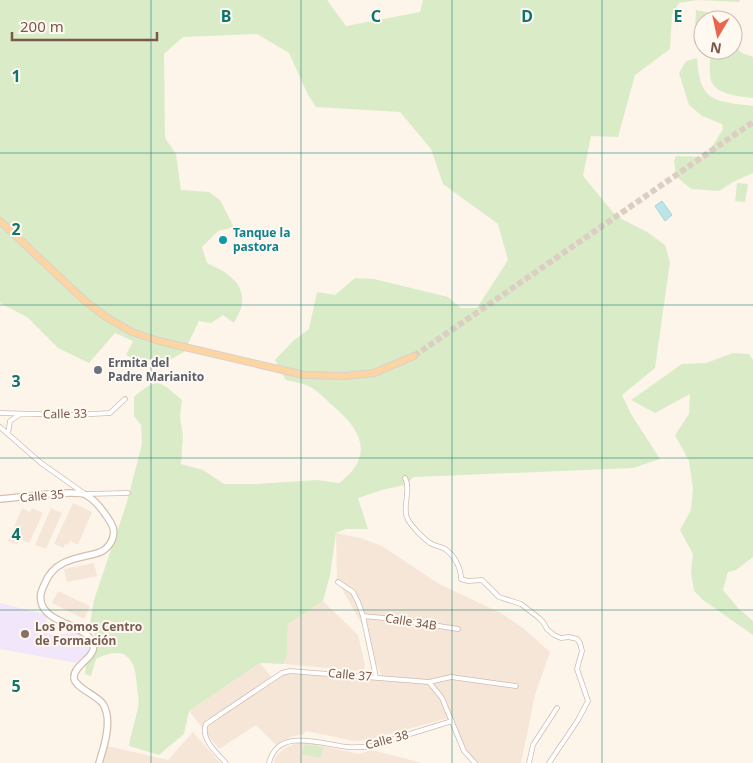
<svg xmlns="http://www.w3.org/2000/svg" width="753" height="763" font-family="'Noto Sans',sans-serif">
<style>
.residential{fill:#f5e6d8}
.education{fill:#f2e7fa}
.green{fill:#d9ecc7}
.water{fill:#bde5e8;stroke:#a3d5da}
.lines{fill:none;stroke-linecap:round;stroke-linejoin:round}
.primary-tunnel{stroke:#dccec2;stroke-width:6;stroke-dasharray:6 3;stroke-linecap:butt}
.street-casing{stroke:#d1bbaf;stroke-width:5.5}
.secondary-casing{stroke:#d6beae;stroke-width:8}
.primary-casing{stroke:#dad1cd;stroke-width:8}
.street{stroke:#fff;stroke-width:4}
.secondary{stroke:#fff;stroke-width:5.5}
.primary{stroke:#fcd5a2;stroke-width:6}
.grid{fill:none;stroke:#0f766e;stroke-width:1;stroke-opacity:0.55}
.culture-dot{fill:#0f9aa8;stroke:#fff9f2;stroke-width:2}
.worship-dot{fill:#6b7280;stroke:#fff9f2;stroke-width:2}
.education-dot{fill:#8d6e63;stroke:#fff9f2;stroke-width:2}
.labels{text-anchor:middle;stroke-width:4;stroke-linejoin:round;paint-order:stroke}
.culture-label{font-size:12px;font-weight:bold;fill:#0d838f;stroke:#fff9f2;text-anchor:start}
.worship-label{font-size:12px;font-weight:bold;fill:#5b616d;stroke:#fff9f2;text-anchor:start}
.street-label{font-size:12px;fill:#7a594c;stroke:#fff9f2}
.education-label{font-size:12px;font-weight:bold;fill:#785e54;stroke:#fff9f2;text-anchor:start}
.grid-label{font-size:16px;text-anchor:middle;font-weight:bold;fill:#0f766e;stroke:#fff9f2;stroke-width:4;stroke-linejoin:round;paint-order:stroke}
</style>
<rect width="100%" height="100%" fill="#fdf5ea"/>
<path class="residential" d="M 73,503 L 92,512 L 78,545 L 70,541 L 68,545 L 65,544 L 64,548 L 54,544 Z
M 22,508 L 30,512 L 32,508 L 43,513 L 29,543 L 20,539 L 17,545 L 8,541 Z
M 51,508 L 62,513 L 46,549 L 35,545 Z
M 336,533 L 360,538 L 382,546 L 439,584 L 501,613 L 523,628 L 550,652 L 535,695 L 521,763 L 478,763 L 461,745 L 448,718 L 367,740 L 354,741 L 306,731 L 304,734 L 293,736 L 276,745 L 256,725 L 219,749 L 189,711 L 260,663 L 274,680 L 284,674 L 292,673 L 385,681 L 370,653 L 366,632 L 337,580 Z
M 94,563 L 97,576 L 67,582 L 64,569 Z
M 58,591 L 90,606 L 84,619 L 52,603 Z
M 323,601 L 358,635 L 365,665 L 364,669 L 359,671 L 284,664 L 287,653 L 288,624 Z
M 193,732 L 220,763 L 102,763 L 107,746 L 168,760 Z
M 297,743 L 309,743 L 359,754 L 372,750 L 422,763 L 274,763 L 276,756 L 285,748 Z"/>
<path class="education" d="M 0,603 L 47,615 L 45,633 L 54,635 L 79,632 L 89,641 L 88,652 L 85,657 L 76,663 L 0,649 Z"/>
<path class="green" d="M 0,0 L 327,0 L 346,26 L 420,12 L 423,0 L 740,0 L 739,2 L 698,0 L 679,3 L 672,15 L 670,49 L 635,75 L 618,137 L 591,136 L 583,176 L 616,216 L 647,232 L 665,245 L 670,262 L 655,368 L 622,395 L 631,414 L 660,459 L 633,468 L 414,477 L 404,485 L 382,490 L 358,498 L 368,529 L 346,529 L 336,533 L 330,575 L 323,601 L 288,624 L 287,653 L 284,664 L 260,663 L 189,711 L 184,734 L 159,755 L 129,746 C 131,733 135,721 138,708 C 139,701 138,694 137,688 C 136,658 126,644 96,659 L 91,676 L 85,674 L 86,664 L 97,647 L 96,638 L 90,624 L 94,600 L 127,502 L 142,444 L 141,425 L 134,416 L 134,397 C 159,375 160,382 182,400 L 180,417 L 183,436 L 181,464 L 203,470 L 224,484 L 255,484 L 317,480 L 339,483 C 375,456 362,430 332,405 C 326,400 319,392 312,388 C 304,383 294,382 286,380 L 275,360 L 293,341 L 309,329 L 317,292 L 335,295 L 355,278 L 374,279 L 448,297 L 461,308 L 477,308 L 508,260 L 498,224 L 443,184 L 431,149 L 400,112 L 316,107 L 308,95 L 289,53 L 257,34 L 183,37 L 164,54 L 165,138 L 176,154 L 181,190 L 209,192 L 220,200 L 234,227 L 218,231 L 202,247 L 207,263 C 224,271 245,281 242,304 C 241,310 237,317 234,323 L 223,315 L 211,323 L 199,321 L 184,352 L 162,364 L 145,358 L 136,360 L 126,355 L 133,341 L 115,333 L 89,363 L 58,348 L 27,317 L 0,303 Z
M 696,10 L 728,16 L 728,20 L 703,20 L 703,39 L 695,30 Z
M 733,44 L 742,53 L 753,57 L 753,98 C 738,96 711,95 710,75 C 709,66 711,59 709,50 L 733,50 Z
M 697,58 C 700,102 713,101 753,106 L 753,173 L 733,182 L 719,191 L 691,189 L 676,176 L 674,161 L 676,156 L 702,157 L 710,150 L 723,129 L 722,124 L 702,116 L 689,105 L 679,73 L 686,61 Z
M 737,183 L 748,184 L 745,202 L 735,201 Z
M 733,353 L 749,354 L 753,360 L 753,557 L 736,570 L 728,572 L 723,590 L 739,609 L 753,621 L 753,635 L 703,600 L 694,591 L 691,572 L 693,554 L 680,530 L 691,510 L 693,489 L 689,461 L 675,435 L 689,414 L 690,394 L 655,413 L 631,400 L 682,364 L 706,363 Z
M 305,744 L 323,747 L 321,758 L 302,754 Z"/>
<path class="water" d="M 662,201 L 672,215 L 665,221 L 655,206 Z"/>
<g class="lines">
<path class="primary-tunnel" d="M 414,356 L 753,122"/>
<g class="street-casing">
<path id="street" d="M 0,413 L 74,415 L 110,413 L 125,399
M 0,427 L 41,463 L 85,494 L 128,493
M 8,434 L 10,421 L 19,415
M 405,478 C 412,490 401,508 408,520 C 413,528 423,538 430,543 C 434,546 440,546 445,549 C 455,556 461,568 461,579 L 468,581 L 482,580 L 499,597 L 521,604 L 539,618 L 543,622 L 547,629 L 554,635 L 561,638 L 569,637 L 577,639 L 580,643 L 582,651 L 577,669 L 588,701 L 578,720 L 549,763
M 338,582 L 353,592 L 358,602 L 363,616 L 376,677
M 363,616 L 394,619 L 458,629
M 429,682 L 442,698 L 464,751 L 475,763
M 226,763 C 217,753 200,739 206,724 L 267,683 L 282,673 L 290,671 L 429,682 L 451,677 L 516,686
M 269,763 C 278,726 323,745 348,747 C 356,748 363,747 371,746 L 452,721
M 529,763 L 533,745 L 557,708"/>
</g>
<g class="secondary-casing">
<path id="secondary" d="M 0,499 C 15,498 76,489 86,495 C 97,501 105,513 111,523 C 117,533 112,544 104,550 C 100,553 95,554 90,555 C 71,559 53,563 45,583 C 41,591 39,597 42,605 C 49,622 76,624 88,636 C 106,655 74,662 74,677 C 73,687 97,695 103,704 C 113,720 104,747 99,763"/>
</g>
<g class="primary-casing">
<path id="primary" d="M 0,221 L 85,301 L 106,317 L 132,332 L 159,341 L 304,375 L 345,376 L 374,373 L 414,356"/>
</g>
<use href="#street" class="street"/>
<use href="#secondary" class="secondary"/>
<use href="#primary" class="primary"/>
</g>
<path class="grid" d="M 151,0 L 151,763M 301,0 L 301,763M 452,0 L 452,763M 602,0 L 602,763M 0,153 L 753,153M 0,305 L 753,305M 0,458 L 753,458M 0,610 L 753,610"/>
<circle class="culture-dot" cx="223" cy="240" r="5"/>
<circle class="worship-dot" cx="98" cy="370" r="5"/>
<circle class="education-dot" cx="25" cy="634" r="5"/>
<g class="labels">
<g class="culture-label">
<text x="233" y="237">Tanque la<tspan x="233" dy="14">pastora</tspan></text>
</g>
<g class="worship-label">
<text x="108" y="367">Ermita del<tspan x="108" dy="14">Padre Marianito</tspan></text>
</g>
<g class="street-label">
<text transform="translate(65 414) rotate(-1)" y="4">Calle 33</text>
<text transform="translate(42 496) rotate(-5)" y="4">Calle 35</text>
<text transform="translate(411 622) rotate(9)" y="4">Calle 34B</text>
<text transform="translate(350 675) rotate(5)" y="4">Calle 37</text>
<text transform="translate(387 740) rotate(-15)" y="4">Calle 38</text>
</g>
<g class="education-label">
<text x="35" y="631">Los Pomos Centro<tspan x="35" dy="14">de Formación</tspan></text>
</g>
</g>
<g class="grid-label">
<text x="226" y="22">B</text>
<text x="376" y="22">C</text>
<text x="527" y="22">D</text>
<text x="678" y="22">E</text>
<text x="16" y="82">1</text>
<text x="16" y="235">2</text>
<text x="16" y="387">3</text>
<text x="16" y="540">4</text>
<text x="16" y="692">5</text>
</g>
<g transform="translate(718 35) rotate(189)"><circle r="24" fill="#fff9f2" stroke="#cab9b0"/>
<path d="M0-4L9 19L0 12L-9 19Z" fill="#e9664d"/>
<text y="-8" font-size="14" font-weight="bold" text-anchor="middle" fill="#7a594c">N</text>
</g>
<path d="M12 32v8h145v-8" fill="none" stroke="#7a594c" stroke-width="2.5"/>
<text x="20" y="32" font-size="15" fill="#7a594c" stroke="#fff9f2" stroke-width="4" paint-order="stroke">200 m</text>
</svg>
